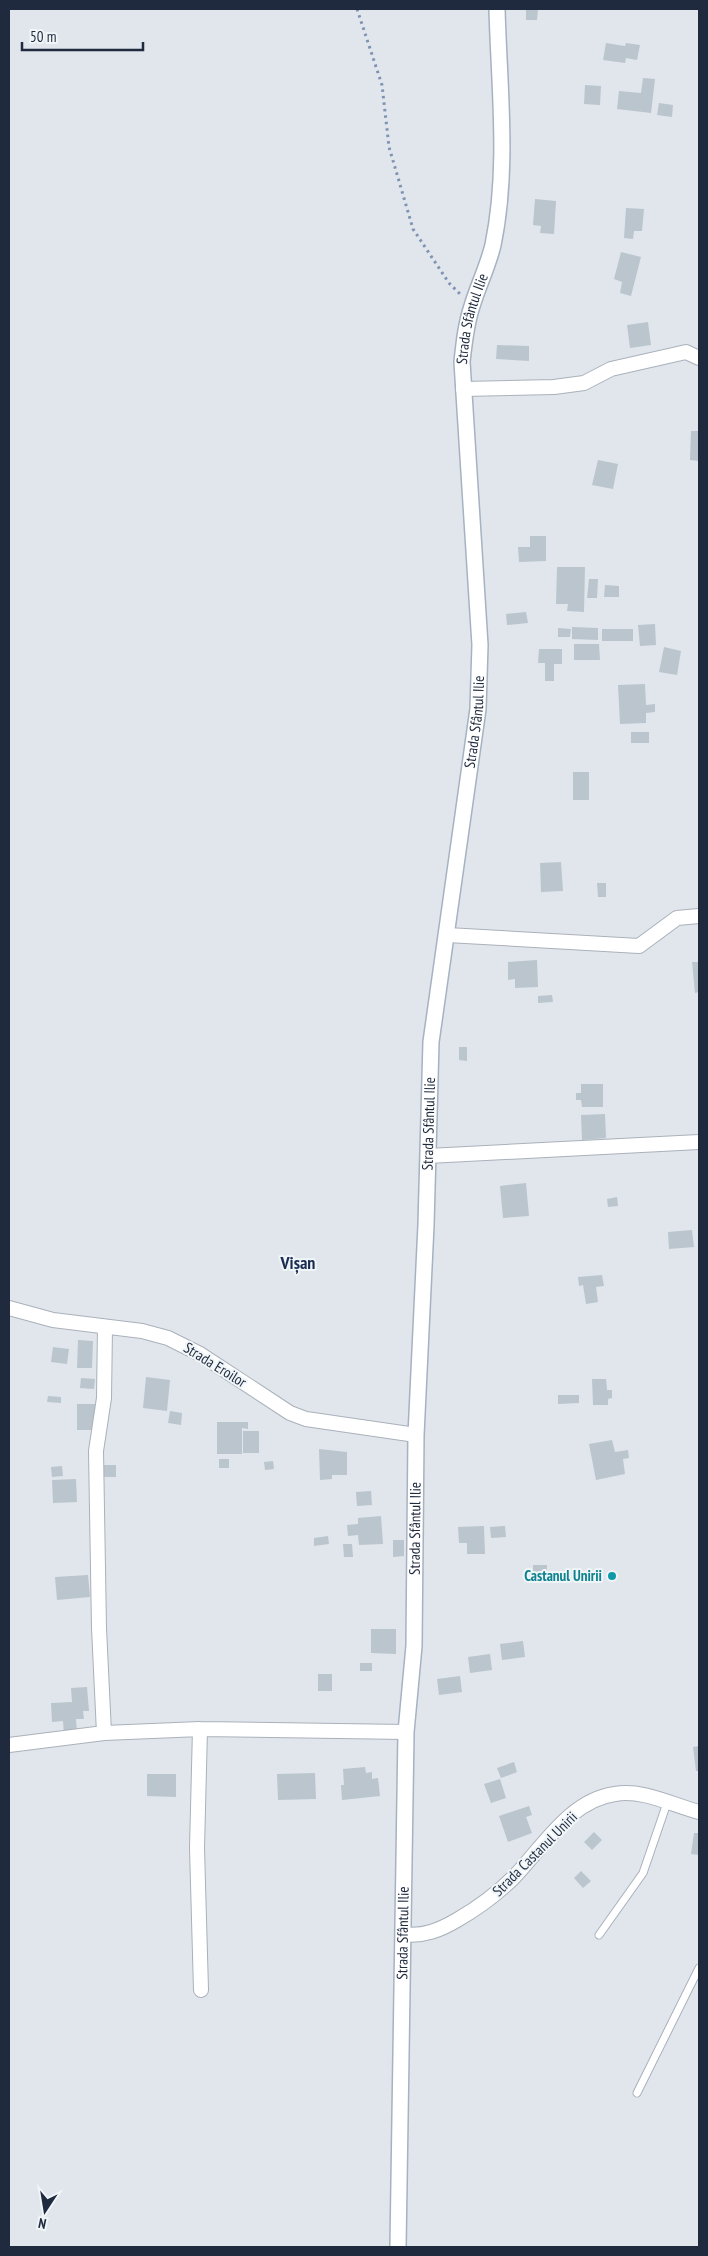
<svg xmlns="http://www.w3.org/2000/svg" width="708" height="2256" font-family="'PT Sans Narrow',sans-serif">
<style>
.building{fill:#bbc5cd}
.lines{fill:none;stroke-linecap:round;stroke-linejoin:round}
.lane-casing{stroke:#aab1bb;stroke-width:9}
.street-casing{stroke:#aab1bb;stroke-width:16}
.secondary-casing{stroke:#a6b2c2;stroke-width:18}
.path{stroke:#7e92b2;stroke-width:3;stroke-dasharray:2.5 4;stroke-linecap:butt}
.lane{stroke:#fff;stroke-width:7}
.street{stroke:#fff;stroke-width:14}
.secondary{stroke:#fff;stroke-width:15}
.culture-dot{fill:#0f9aa8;stroke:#f0f5f8;stroke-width:2}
.labels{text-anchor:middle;stroke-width:4;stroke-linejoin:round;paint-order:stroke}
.street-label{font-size:15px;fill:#1f2a3e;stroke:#f0f5f8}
.culture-label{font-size:15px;font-weight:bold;fill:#0d838f;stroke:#f0f5f8;text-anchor:end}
.quarter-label{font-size:18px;font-weight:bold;fill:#1a2c51;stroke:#f0f5f8}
</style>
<rect width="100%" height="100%" fill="#e0e6ec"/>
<path class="building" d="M 526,9 L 538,9 L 537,20 L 526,20 Z
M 606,43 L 625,46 L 626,43 L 640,45 L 637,60 L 626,58 L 625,63 L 603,60 Z
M 643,78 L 655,79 L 651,113 L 617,109 L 619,91 L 641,93 Z
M 585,85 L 601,86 L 600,105 L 584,104 Z
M 659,103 L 673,105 L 672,117 L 657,115 Z
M 535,199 L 556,201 L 554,234 L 540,233 L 541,226 L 533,225 Z
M 626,208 L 644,209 L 642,231 L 634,231 L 633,239 L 624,238 Z
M 621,252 L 641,257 L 631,296 L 620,293 L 622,282 L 614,279 Z
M 648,322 L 651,345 L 630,348 L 627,325 Z
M 497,345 L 529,346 L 529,361 L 496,359 Z
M 691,431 L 699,431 L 699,461 L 690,460 Z
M 598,460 L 618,464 L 613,489 L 592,485 Z
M 530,536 L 546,536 L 546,561 L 519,562 L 518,547 L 530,547 Z
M 557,567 L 585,567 L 584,612 L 567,611 L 568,604 L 556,604 Z
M 589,579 L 598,579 L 597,598 L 587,598 Z
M 605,585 L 619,586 L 619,597 L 604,597 Z
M 526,612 L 528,623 L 507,625 L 506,614 Z
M 655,624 L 656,645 L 640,646 L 638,625 Z
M 572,627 L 598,628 L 598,640 L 572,639 Z
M 558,628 L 571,629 L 570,637 L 558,637 Z
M 602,629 L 633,629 L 633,641 L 602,641 Z
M 574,644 L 599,644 L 600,660 L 574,660 Z
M 664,647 L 681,651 L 677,675 L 659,672 Z
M 539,649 L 562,649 L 562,664 L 554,664 L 554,681 L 545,681 L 545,663 L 538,663 Z
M 645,684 L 646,705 L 655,704 L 655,712 L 646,713 L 646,723 L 620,724 L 618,685 Z
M 631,732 L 649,732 L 649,743 L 631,743 Z
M 573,772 L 589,772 L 589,800 L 573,800 Z
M 561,862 L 563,891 L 541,892 L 540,863 Z
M 597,883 L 606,883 L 606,897 L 598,897 Z
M 537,960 L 538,987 L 515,988 L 515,979 L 508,980 L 508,962 Z
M 692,962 L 699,962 L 699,992 L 695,993 Z
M 552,995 L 553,1002 L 538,1003 L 538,996 Z
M 459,1047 L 467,1047 L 467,1061 L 459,1060 Z
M 581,1084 L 603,1084 L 603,1107 L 582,1107 L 581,1100 L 576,1100 L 576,1093 L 581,1093 Z
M 605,1114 L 606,1138 L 582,1140 L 581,1115 Z
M 526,1183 L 529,1216 L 503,1218 L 500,1186 Z
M 617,1197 L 618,1206 L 608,1207 L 607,1199 Z
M 692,1230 L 694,1247 L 669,1249 L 668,1232 Z
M 602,1275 L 604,1286 L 596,1287 L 598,1302 L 586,1304 L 583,1285 L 579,1286 L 578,1277 Z
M 78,1340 L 93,1341 L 92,1368 L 77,1368 Z
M 53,1347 L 69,1349 L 67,1364 L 51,1362 Z
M 146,1377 L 170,1380 L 167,1411 L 143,1408 Z
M 81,1378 L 95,1379 L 94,1389 L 80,1388 Z
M 592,1379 L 606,1379 L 607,1390 L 612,1390 L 612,1398 L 608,1399 L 608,1405 L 593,1405 Z
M 558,1395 L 579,1395 L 579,1403 L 558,1404 Z
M 48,1396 L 61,1397 L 61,1403 L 47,1402 Z
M 77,1404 L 98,1404 L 98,1430 L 77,1430 Z
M 170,1411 L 182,1413 L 181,1425 L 168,1423 Z
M 217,1422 L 248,1422 L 248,1429 L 242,1428 L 242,1454 L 217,1454 Z
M 243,1431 L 259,1431 L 259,1453 L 243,1453 Z
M 612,1440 L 615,1452 L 628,1450 L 629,1458 L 623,1459 L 625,1474 L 596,1480 L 589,1444 Z
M 319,1449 L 347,1452 L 347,1475 L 332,1475 L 332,1479 L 320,1480 Z
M 219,1459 L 229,1459 L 229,1468 L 219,1468 Z
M 273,1461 L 274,1469 L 265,1470 L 264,1462 Z
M 104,1465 L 116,1465 L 116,1477 L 104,1477 Z
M 62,1466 L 63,1476 L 52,1477 L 51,1467 Z
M 76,1479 L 77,1502 L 53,1503 L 52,1480 Z
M 371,1491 L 372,1505 L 357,1506 L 356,1492 Z
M 381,1516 L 383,1544 L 359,1545 L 358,1535 L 348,1536 L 347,1525 L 358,1524 L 358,1518 Z
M 484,1526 L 485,1554 L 467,1554 L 467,1543 L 459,1543 L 458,1527 Z
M 505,1526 L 506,1537 L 491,1538 L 490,1527 Z
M 328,1536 L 329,1544 L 314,1546 L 314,1538 Z
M 393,1540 L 404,1540 L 404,1556 L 393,1557 Z
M 343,1544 L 352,1544 L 353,1557 L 344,1557 Z
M 533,1565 L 547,1565 L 547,1577 L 533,1577 Z
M 88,1575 L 90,1597 L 57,1600 L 55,1577 Z
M 371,1629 L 396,1629 L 396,1654 L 371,1653 Z
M 523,1641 L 525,1657 L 502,1660 L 500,1644 Z
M 490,1654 L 492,1670 L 470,1673 L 468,1657 Z
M 360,1663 L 372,1663 L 372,1671 L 360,1671 Z
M 318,1674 L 332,1674 L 332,1691 L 318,1691 Z
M 460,1676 L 462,1692 L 439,1695 L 437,1679 Z
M 87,1687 L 89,1711 L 83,1711 L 84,1719 L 76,1719 L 77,1734 L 64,1735 L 63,1721 L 52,1722 L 51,1703 L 72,1702 L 71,1688 Z
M 699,1746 L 699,1771 L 696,1771 L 693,1747 Z
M 514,1762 L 517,1772 L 501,1778 L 497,1768 Z
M 365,1767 L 366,1773 L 372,1772 L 372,1779 L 378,1778 L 380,1796 L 342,1800 L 341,1785 L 344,1785 L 343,1769 Z
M 315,1773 L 316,1799 L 278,1800 L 277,1774 Z
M 147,1774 L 176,1774 L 176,1797 L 147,1796 Z
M 500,1779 L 506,1798 L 491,1803 L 484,1784 Z
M 529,1806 L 532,1815 L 526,1817 L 532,1833 L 508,1842 L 499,1816 Z
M 594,1832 L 602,1840 L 592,1850 L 584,1842 Z
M 694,1833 L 699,1833 L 699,1855 L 691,1854 Z
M 581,1871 L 591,1881 L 583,1888 L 574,1878 Z"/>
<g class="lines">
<g class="lane-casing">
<path id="lane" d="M 599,1935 L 643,1873 L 667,1803
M 637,2093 L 699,1968"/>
</g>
<g class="street-casing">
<path id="street" d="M 463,389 L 554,387 L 584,383 L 611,369 L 686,352 L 699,358
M 447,935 L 639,946 L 677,918 L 699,916
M 428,1156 L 699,1142
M 9,1308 L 53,1320 L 142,1331 L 168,1338 L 200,1354 L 290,1413 L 306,1419 L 416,1435
M 200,1729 L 197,1848 L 201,1990
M 104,1733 L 99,1628 L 96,1451 L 104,1398 L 105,1327
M 9,1745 L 104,1733 L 200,1729 L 406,1732
M 403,1934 C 423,1937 440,1930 457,1920 C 478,1908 497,1894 514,1877 C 543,1847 570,1800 615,1794 C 643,1789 672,1805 699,1812"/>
</g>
<g class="secondary-casing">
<g id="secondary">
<path id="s1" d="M 398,2247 L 406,1732 L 414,1646 L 416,1435 L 426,1225 L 431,1042 L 478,709 L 480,645 L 462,362 C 464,343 466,324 472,306 C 478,286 488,266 493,245 C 509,168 499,86 497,9"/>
</g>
</g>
<path class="path" d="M 357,9 L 382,85 L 389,147 L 413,229 L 449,283 L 461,295"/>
<use href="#lane" class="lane"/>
<use href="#street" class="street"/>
<use href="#secondary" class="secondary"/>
</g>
<circle class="culture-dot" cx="612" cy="1576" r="5"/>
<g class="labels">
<g class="street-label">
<text dy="5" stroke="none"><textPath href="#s1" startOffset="1934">Strada Sfântul Ilie</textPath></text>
<text dy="5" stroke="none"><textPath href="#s1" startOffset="1529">Strada Sfântul Ilie</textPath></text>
<text dy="5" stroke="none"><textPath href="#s1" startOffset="1124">Strada Sfântul Ilie</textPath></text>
<text transform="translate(215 1365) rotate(32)" y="5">Strada Eroilor</text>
<text dy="5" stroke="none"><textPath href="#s1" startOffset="719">Strada Sfântul Ilie</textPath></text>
<text transform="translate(535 1854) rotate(-45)" y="5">Strada Castanul Unirii</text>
<text dy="5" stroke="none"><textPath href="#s1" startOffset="314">Strada Sfântul Ilie</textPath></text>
</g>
<g class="culture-label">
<text x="602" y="1581">Castanul Unirii</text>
</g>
<g class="quarter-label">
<text x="298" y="1269">Vișan</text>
</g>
</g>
<rect width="708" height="2256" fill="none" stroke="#1f2a3e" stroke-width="20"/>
<g transform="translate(45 2211) rotate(192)" stroke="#f0f5f8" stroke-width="4" paint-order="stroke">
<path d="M0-4L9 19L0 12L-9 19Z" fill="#1f2a3e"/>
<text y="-8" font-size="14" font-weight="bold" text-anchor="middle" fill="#1f2a3e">N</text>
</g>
<path d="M22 42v8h121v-8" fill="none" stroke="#1f2a3e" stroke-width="2.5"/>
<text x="30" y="42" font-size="15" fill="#1f2a3e" stroke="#f0f5f8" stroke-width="4" paint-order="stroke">50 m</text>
</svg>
